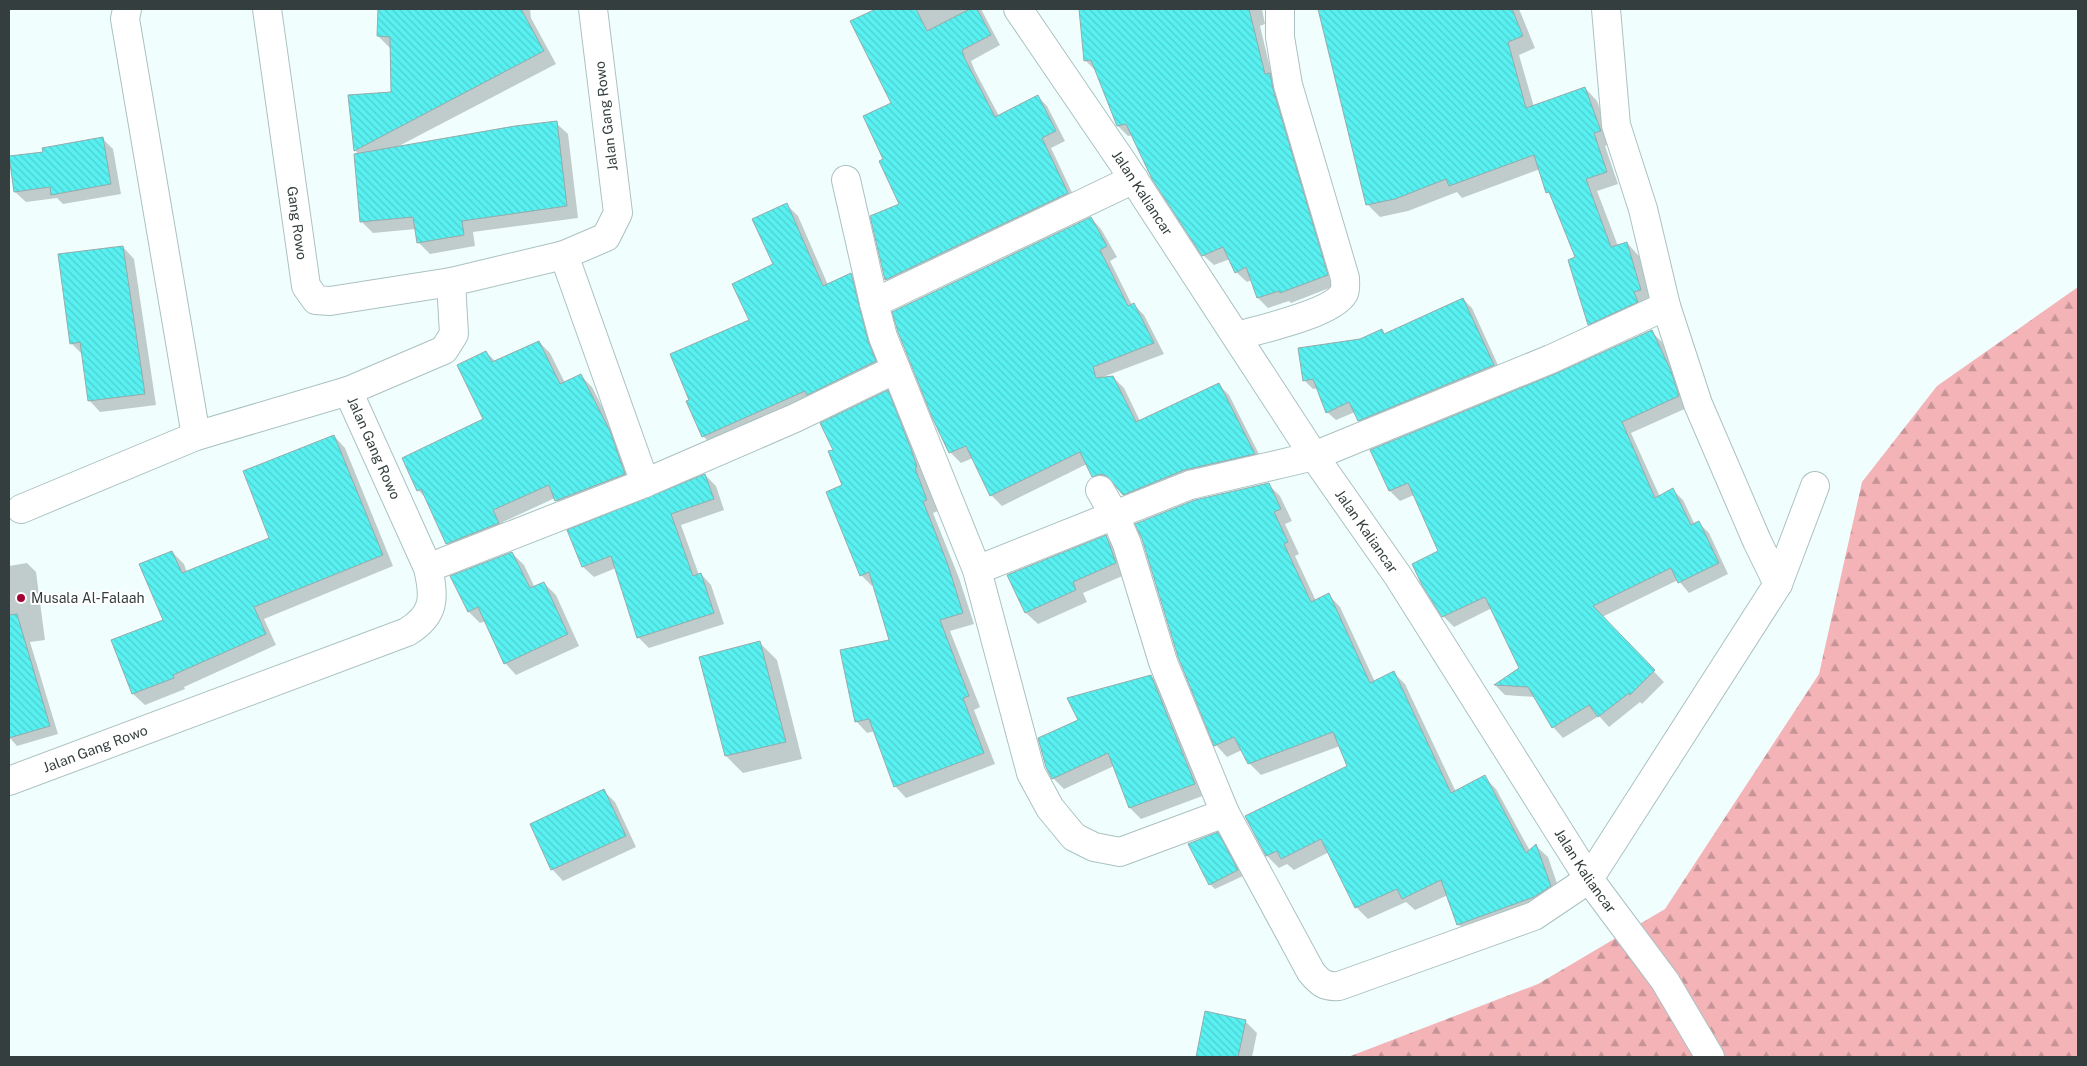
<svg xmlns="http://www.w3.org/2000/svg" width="2087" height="1066" font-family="'Public Sans',sans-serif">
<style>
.forest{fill:url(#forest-firs)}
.shadow{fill:#0003}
.building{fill:url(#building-back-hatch);stroke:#95abab}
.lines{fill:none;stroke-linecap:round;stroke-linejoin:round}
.minor-casing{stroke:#abc1c1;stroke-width:30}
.minor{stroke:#fff;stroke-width:28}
.poi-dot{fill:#a30435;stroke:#fff;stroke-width:2}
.labels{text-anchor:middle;stroke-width:4;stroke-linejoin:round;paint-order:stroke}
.street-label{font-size:14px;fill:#353e3e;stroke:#fff}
.poi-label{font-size:14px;fill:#353e3e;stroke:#fff;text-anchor:start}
</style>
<defs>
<pattern id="forest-firs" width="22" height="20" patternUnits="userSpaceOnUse" patternTransform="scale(1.25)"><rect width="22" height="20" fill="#f4b3b7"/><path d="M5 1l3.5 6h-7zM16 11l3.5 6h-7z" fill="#c69396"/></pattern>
<pattern id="building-back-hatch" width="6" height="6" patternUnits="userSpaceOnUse" patternTransform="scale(1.25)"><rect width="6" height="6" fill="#58f0f0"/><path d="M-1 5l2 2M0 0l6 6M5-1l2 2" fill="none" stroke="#4dcfcf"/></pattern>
</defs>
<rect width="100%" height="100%" fill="#f0fffe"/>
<path class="forest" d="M 2078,287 L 2078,1057 L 1348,1057 L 1538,984 L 1665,909 L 1819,674 L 1862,482 L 1937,386 Z"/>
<path class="shadow" d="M 379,9 L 530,9 L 531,18 L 556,64 L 395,148 L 556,123 L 568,134 L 578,218 L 473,232 L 475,246 L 430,254 L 418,242 L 416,229 L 373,233 L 361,221 L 359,155 L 355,150 L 392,94 L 391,49 L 378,36 Z
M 879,9 L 981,9 L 1000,45 L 971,61 L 975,71 L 999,116 L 1037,96 L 1047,106 L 1065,141 L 1051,148 L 1077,203 L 896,290 L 886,280 L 872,217 L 901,204 L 885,159 L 892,104 L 852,22 Z
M 1080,9 L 1262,9 L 1265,24 L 1260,26 L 1272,76 L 1280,84 L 1337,285 L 1291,303 L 1289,301 L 1268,308 L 1258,298 L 1252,280 L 1247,282 L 1236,272 L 1230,259 L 1214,265 L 1203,255 L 1133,135 L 1128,136 L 1118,126 L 1096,71 L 1085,60 Z
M 1319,9 L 1519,9 L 1535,48 L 1519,55 L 1534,107 L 1585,88 L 1597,101 L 1613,143 L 1605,146 L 1618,184 L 1597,191 L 1618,246 L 1627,243 L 1639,256 L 1653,303 L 1601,337 L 1589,324 L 1577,258 L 1553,198 L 1548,192 L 1540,169 L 1462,198 L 1457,192 L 1408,211 L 1380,217 L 1368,205 Z
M 102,138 L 113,149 L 121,194 L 63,204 L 57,198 L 26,202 L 15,192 L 45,153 Z
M 787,205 L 798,216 L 828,285 L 851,274 L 862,286 L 887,373 L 715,448 L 703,436 L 774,264 Z
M 1091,218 L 1101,229 L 1117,257 L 1110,261 L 1132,305 L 1133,304 L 1144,315 L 1164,354 L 1103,377 L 1113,377 L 1124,388 L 1140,421 L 1218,384 L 1229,395 L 1264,464 L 1134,505 L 1117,486 L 1111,485 L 1103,487 L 1093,476 L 1087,464 L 1002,506 L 991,495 L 973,458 L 961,463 L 950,452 Z
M 123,247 L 134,259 L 156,405 L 100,412 L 89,400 L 83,355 L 71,343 Z
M 1463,299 L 1472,308 L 1502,374 L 1368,429 L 1359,420 L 1355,412 L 1336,420 L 1327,412 L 1318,388 L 1313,389 L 1304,380 L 1361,340 L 1381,331 L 1385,335 Z
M 1651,331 L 1662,342 L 1681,382 L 1689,407 L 1631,433 L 1660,497 L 1673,490 L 1683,500 L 1695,525 L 1699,523 L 1709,533 L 1728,574 L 1689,593 L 1678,580 L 1602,617 L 1664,682 L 1642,704 L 1640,702 L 1609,727 L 1599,716 L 1563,738 L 1553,727 L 1535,697 L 1505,695 L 1496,686 L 1521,668 L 1492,608 L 1454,627 L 1443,616 L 1423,585 L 1440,551 L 1414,495 L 1400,501 L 1390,491 L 1372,450 L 1557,375 Z
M 539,342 L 550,353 L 565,383 L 581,376 L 592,387 L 621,444 L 635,485 L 567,512 L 555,498 L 503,522 L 509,535 L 458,555 L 447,544 L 426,498 L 418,490 L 485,420 L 486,352 L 496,362 Z
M 887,392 L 899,403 L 938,511 L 933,513 L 959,578 L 974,624 L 950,631 L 980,707 L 974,710 L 995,764 L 906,798 L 895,786 L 875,731 L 867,733 L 856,721 L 891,641 L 874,585 L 872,586 L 861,575 L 844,486 L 834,450 Z
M 334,436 L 345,448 L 393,566 L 264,619 L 276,645 L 184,687 L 185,689 L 145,705 L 133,694 L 113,640 L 164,620 L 172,552 L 184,564 L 187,573 L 270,539 Z
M 705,475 L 716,486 L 724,510 L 681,525 L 699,575 L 701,574 L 711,585 L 724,624 L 649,648 L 638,637 L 616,568 L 594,577 L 583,567 L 569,531 Z
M 1268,484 L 1280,496 L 1292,521 L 1285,524 L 1299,554 L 1295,556 L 1316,601 L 1329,595 L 1340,607 L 1375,682 L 1394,673 L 1405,684 L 1456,792 L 1484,777 L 1496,789 L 1530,851 L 1536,846 L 1548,857 L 1562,898 L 1470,936 L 1458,924 L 1448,895 L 1415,910 L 1406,902 L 1368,919 L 1356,907 L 1329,852 L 1294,870 L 1287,864 L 1279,868 L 1267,856 L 1246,817 L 1349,767 L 1340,746 L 1261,775 L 1249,763 L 1242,750 L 1227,757 L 1216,745 L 1179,656 Z
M 1106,537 L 1118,548 L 1127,574 L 1083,593 L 1087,602 L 1038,624 L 1026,613 L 1008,576 Z
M 512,553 L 524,565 L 535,588 L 544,583 L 556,595 L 579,646 L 516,675 L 505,663 L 486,621 L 480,623 L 469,612 Z
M 27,563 L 36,572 L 45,640 L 30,642 L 58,734 L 17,746 L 9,737 L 9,566 Z
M 760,643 L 777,660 L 802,759 L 743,773 L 726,756 L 701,658 Z
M 1151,676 L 1162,687 L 1205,795 L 1141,819 L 1130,808 L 1114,766 L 1064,789 L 1053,778 L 1080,720 Z
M 604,791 L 615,802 L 636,847 L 563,881 L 552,869 Z
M 1217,834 L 1223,839 L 1243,876 L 1215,889 L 1210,884 Z
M 1206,1013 L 1245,1021 L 1257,1033 L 1252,1057 L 1197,1057 Z"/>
<path class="building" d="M 378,9 L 521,9 L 544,51 L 354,151 L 348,95 L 391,92 L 390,37 L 377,36 Z
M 876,9 L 916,9 L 927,31 L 970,9 L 977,9 L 991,35 L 962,50 L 965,59 L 995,117 L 1038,95 L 1056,131 L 1042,138 L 1068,193 L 885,280 L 870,216 L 899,204 L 879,161 L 883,159 L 863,116 L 891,103 L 850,21 Z
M 1079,9 L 1249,9 L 1265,74 L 1270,73 L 1273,89 L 1328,275 L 1280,293 L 1279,291 L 1257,298 L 1246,267 L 1235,273 L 1223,247 L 1202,256 L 1152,179 L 1126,124 L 1117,126 L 1091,60 L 1084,61 Z
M 1318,9 L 1512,9 L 1523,36 L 1508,42 L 1526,108 L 1585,87 L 1601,131 L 1594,133 L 1607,172 L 1586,179 L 1611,247 L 1627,242 L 1641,290 L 1634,292 L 1638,302 L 1588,325 L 1568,260 L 1575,257 L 1549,192 L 1546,193 L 1534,155 L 1449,186 L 1446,179 L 1395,199 L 1366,205 Z
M 557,121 L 567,206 L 462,221 L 464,235 L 417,243 L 413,217 L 360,222 L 354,154 L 515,126 Z
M 103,137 L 111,184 L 51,195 L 50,187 L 14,192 L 9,156 L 43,152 L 42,148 Z
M 787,203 L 823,286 L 851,273 L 868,341 L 876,361 L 807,395 L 805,391 L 702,437 L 686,401 L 689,400 L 670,354 L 749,320 L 732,284 L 773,264 L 752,219 Z
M 1091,217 L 1107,246 L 1100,250 L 1128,306 L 1134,303 L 1154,343 L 1093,367 L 1096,378 L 1113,376 L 1136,422 L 1219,383 L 1255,454 L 1184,470 L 1123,495 L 1107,476 L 1100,474 L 1092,477 L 1080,452 L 990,496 L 966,446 L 949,453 L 932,417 L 898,332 L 892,312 Z
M 123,246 L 145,394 L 88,401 L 80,342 L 70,344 L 58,254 Z
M 1463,298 L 1494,365 L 1358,421 L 1349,402 L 1326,413 L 1313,379 L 1303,381 L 1298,348 L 1360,339 L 1382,329 L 1384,334 Z
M 1652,330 L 1671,371 L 1679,396 L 1622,422 L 1655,498 L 1673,488 L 1691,525 L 1699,521 L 1719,563 L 1678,583 L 1671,568 L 1593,606 L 1655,670 L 1630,695 L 1629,693 L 1598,717 L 1589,705 L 1552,728 L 1528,687 L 1494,685 L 1519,668 L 1485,597 L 1442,617 L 1422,585 L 1412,564 L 1438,551 L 1408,483 L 1389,491 L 1370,450 L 1557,373 Z
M 539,341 L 560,384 L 581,374 L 610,431 L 625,474 L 555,501 L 549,485 L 493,510 L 499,523 L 446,544 L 421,489 L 417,491 L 402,458 L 483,419 L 457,365 L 486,351 L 492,362 Z
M 888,390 L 911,449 L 917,467 L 915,468 L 927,500 L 923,501 L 948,565 L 963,613 L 940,620 L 969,696 L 963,698 L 984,753 L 894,787 L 869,719 L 855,722 L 840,650 L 889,640 L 869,572 L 860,576 L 826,492 L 842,485 L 828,451 L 833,450 L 820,423 Z
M 334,435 L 383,555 L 254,607 L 266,634 L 173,675 L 174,678 L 132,694 L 111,640 L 163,620 L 139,564 L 172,551 L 182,573 L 269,538 L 243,471 Z
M 705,474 L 714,499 L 671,514 L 693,576 L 701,573 L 714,613 L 637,638 L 611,556 L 582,567 L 567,530 Z
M 1269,483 L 1281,509 L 1274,512 L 1288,542 L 1284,544 L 1311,602 L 1329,593 L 1370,683 L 1394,671 L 1451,793 L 1485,775 L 1526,853 L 1536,844 L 1551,886 L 1534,897 L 1457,925 L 1441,880 L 1402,899 L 1397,889 L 1355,908 L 1321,839 L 1281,859 L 1277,851 L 1266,856 L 1245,816 L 1347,766 L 1333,732 L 1248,764 L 1234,737 L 1214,746 L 1178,657 L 1142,539 L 1135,524 L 1195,500 Z
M 1106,535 L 1116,563 L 1073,582 L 1076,590 L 1025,613 L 1007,575 Z
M 512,552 L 530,588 L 544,582 L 568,634 L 504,664 L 478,607 L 468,612 L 450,576 Z
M 17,614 L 50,726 L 9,738 L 9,615 Z
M 760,641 L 786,742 L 725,756 L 699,657 Z
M 1151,675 L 1195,784 L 1129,808 L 1108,753 L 1052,779 L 1046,767 L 1038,738 L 1078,720 L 1067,698 Z
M 604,789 L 626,836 L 551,870 L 530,824 Z
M 1218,832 L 1238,870 L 1209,885 L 1188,844 Z
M 1205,1011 L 1246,1020 L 1238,1057 L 1196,1057 Z"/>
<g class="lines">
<g class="minor-casing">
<g id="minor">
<path d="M 127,9 L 125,19 L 196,436"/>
<path id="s1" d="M 267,9 L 306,286 L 316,300 L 330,301 L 451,282"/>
<path id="s2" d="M 1018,9 L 1123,163 L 1314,456 L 1398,576 L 1589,879 L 1665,981 L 1710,1057"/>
<path d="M 1606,9 L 1616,125 L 1643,209 L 1666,306 L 1698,404 L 1757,541 L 1778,584"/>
<path d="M 846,180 L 874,303 L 883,337 L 977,570 L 1031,773 L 1050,808 L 1074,837 L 1094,847 L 1120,852 L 1225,813"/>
<path d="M 564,255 L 645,483"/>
<path d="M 874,303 L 1134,179"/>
<path d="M 1237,336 C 1261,329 1332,314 1344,293 C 1346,289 1345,283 1345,278 L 1288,85 L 1280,37 L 1280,9"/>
<path d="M 1100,490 L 1115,516 L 1127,544 L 1163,662 L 1225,813 L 1311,972 C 1320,983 1325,987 1339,986 L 1534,916 L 1589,879 L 1778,584 L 1815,486"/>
<path d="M 21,509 L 196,436 L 348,391 L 444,350 L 454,334 L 451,282 L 564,255 L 606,237 L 618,213 L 593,9"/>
<path d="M 428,568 L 645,483 L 795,418 L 896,369"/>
<path d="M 977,570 L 1190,485 L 1314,456 L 1551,359 L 1666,306"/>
<path id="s3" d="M 9,781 L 407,632 C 435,615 435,598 428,568 L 348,391"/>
</g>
</g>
<use href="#minor" class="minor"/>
</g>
<circle class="poi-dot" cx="21" cy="598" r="5"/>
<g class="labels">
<g class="street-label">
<text transform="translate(606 116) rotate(-97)" y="5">Jalan Gang Rowo</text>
<text dy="5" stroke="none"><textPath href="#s2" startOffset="222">Jalan Kaliancar</textPath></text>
<text dy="5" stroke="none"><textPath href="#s1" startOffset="216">Gang Rowo</textPath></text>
<text transform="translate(374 448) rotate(66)" y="5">Jalan Gang Rowo</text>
<text dy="5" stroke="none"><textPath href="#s2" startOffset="628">Jalan Kaliancar</textPath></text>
<text dy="5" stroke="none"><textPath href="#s3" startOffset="92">Jalan Gang Rowo</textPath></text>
<text dy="5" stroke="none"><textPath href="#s2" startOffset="1032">Jalan Kaliancar</textPath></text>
</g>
<g class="poi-label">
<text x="31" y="603">Musala Al-Falaah</text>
</g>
</g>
<rect width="2087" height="1066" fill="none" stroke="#353e3e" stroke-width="20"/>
</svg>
